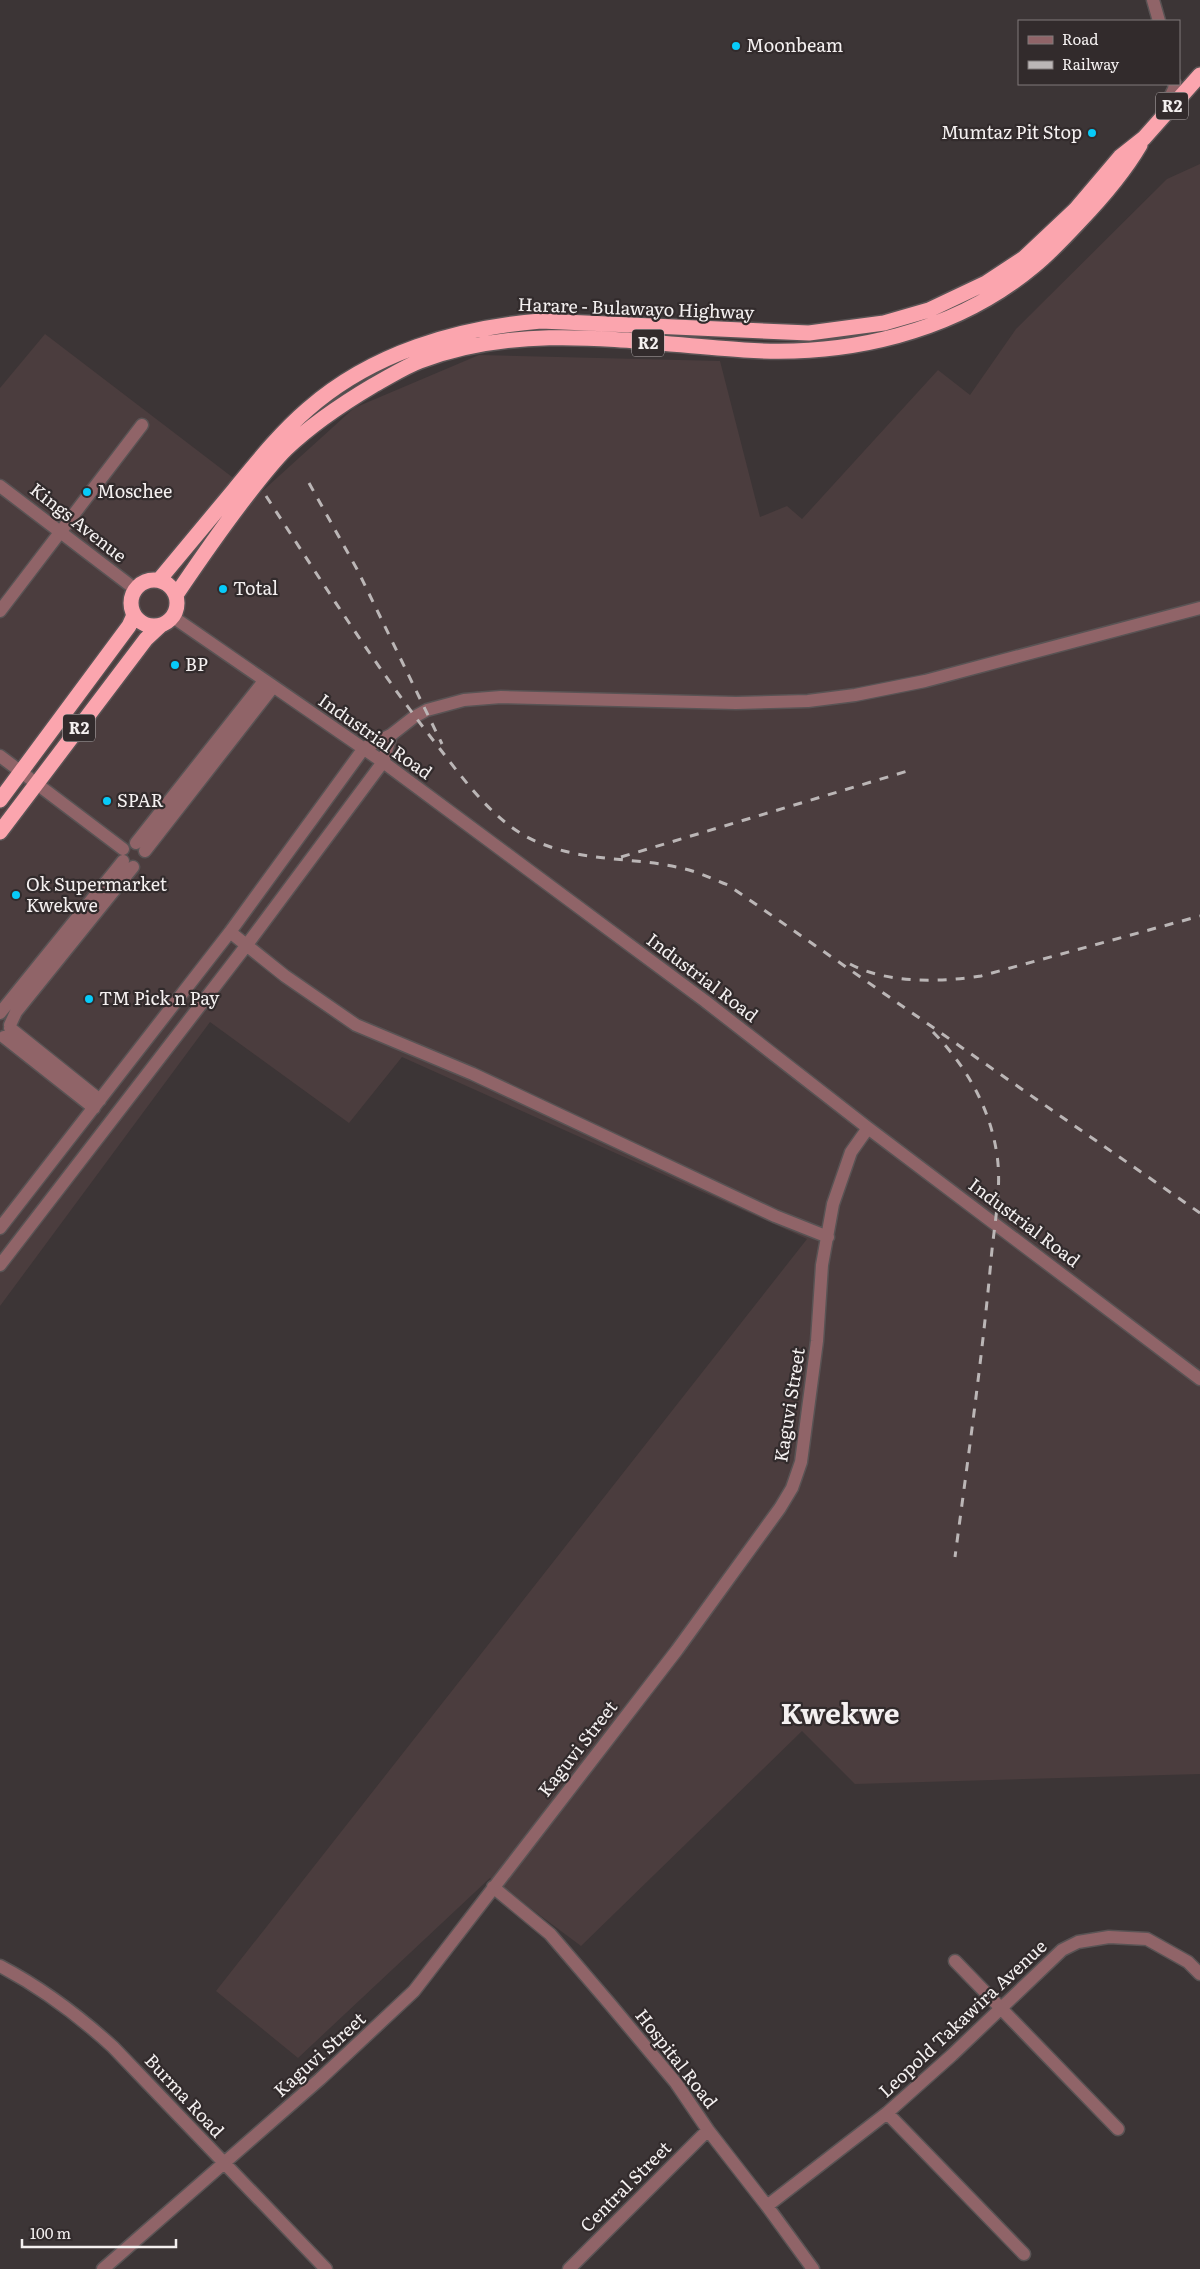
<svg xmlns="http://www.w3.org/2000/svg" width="1200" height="2269" font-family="Literata,serif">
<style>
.built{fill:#4b3d3e}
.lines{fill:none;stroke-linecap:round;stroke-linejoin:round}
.minor-casing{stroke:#595354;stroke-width:15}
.highway-casing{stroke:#595354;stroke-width:18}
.minor{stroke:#906468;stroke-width:12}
.highway{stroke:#fba5ae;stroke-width:15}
.rail{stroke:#bbb6b6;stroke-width:3;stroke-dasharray:9 9;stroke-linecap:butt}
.poi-dot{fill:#07cbf9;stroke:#322b2c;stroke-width:2}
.labels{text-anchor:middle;stroke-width:4.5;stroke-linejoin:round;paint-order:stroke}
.shield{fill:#322b2c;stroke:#bab5b5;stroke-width:1}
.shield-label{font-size:16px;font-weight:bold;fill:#f4f0f0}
.poi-label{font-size:18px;fill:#f4f0f0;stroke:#322b2c;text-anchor:start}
.street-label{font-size:18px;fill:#f4f0f0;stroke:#322b2c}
.town-label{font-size:28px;font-weight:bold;fill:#f4f0f0;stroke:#322b2c}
</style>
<rect width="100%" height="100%" fill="#3c3536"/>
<path class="built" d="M 1200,164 L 1200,1774 L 855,1784 L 802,1731 L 581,1946 L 490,1878 L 298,2058 L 216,1991 L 807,1239 L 402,1057 L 349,1123 L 210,1022 L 0,1306 L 0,388 L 45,334 L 257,496 L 354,408 L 479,355 L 720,361 L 760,517 L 787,506 L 802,519 L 938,370 L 970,395 L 1016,329 L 1167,179 Z"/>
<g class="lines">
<g class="minor-casing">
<path id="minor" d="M 1153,0 L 1159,21
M 1163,112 L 1174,89 L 1175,84
M 0,486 L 135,589
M 0,611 L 142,425
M 173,617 L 383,762 L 705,1001 L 868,1128 L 1200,1379
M 0,756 L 123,849
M 136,843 L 264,681
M 145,851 L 273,687
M 230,932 L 285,976 L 356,1025 L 473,1074 L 775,1216 L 828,1237
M 0,1013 L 123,861
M 10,1025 L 16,1012 L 133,867
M 10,1028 L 100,1100
M 4,1037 L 94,1108
M 0,1228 L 230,932 L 364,748 L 391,735
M 0,1265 L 246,946 L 383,762 L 391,735 L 414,717 L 427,710 L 464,700 L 501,697 L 736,703 L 808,701 L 855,695 L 925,681 L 1200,608
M 493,1887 L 550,1934 L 610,2004 L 676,2083 L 708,2130 L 767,2206 L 813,2269
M 955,1961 L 1118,2129
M 0,1966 C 42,1988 78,2015 113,2047 L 326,2269
M 887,2113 L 1024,2254
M 767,2206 L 887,2113 L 952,2055 L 1062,1950 L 1078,1942 L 1109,1937 L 1147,1939 L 1188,1962 L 1200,1974
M 103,2269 L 320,2079 L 414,1991 L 677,1650 L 780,1508 L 792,1488 L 801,1462 L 817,1341 L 822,1265 L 833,1204 L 851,1152 L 868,1128
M 569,2269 L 708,2130"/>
</g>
<g class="highway-casing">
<path id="highway" d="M131 603a23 23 0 1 1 46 0a23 23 0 1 1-46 0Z
M 159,580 C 184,550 209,520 234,490 C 257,462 280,433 308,409 C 372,353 457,328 541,321 L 809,333 L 884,323 L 929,310 L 986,283 L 1024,258 L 1075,210 L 1120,157 L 1144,138 L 1200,75
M 176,595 C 197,564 219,532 242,502 C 256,484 270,465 286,449 C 313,423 342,404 374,385 C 389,377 404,367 420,361 C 524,321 636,343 744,350 C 846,357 954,333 1034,266 C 1050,253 1065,237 1079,222 C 1102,198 1123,174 1140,145
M 0,800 L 129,626 L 134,615
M 0,832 L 146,639 L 161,625"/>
</g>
<use href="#minor" class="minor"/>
<use href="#highway" class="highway"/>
<path class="rail" d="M 309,483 L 358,571 L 442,744
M 266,496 C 322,582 377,669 440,749 C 464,780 492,818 527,837 C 581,865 635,855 689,870 C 703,874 715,880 728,885 L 1200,1213
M 621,857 L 911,770
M 850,964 C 887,984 942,982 981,976 L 1200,916
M 933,1032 C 966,1066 990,1107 997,1155 C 1002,1189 994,1225 991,1260 C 982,1360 968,1458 955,1557"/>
</g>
<g class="poi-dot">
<circle cx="736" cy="46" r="5"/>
<circle cx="1092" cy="133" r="5"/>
<circle cx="87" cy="492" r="5"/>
<circle cx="223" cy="589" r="5"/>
<circle cx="175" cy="665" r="5"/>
<circle cx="107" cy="801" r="5"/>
<circle cx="16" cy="895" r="5"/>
<circle cx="89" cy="999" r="5"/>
</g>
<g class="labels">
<g class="shield">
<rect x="1156" y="92.5" width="32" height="27" rx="4"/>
<rect x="632" y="329.5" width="32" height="27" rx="4"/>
<rect x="63" y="714.5" width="32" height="27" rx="4"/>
</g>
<g class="shield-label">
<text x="1172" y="112">R2</text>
<text x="648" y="349">R2</text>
<text x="79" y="734">R2</text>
</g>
<g class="poi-label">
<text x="746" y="52">Moonbeam</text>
<text x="1082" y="139" text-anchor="end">Mumtaz Pit Stop</text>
<text x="97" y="498">Moschee</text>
<text x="233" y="595">Total</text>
<text x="185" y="671">BP</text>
<text x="117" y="807">SPAR</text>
<text x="26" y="891">Ok Supermarket<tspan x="26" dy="21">Kwekwe</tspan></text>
<text x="99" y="1005">TM Pick n Pay</text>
</g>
<g class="street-label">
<text transform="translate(636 309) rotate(2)" y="6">Harare - Bulawayo Highway</text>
<text transform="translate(78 523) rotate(38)" y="6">Kings Avenue</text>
<text transform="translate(375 737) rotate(35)" y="6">Industrial Road</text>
<text transform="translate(702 978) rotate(37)" y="6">Industrial Road</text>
<text transform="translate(1024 1223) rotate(37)" y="6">Industrial Road</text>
<text transform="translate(790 1405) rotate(-81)" y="6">Kaguvi Street</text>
<text transform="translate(578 1749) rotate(-52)" y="6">Kaguvi Street</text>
<text transform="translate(963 2019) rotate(-43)" y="6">Leopold Takawira Avenue</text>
<text transform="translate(320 2055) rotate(-42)" y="6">Kaguvi Street</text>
<text transform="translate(676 2059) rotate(52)" y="6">Hospital Road</text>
<text transform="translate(184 2096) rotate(47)" y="6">Burma Road</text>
<text transform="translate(626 2187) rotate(-45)" y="6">Central Street</text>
</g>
<g class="town-label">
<text x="840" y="1724">Kwekwe</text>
</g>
</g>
<rect x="1018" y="20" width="162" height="65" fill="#322b2c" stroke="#807a7a"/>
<rect x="1028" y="36" width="25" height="8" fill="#906468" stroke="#807a7a"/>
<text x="1062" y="45" font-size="15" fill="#f4f0f0">Road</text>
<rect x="1028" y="61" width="25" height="8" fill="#bbb6b6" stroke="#807a7a"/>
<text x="1062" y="70" font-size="15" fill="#f4f0f0">Railway</text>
<path d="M22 2239v8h154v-8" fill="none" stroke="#f4f0f0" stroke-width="2.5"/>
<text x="30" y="2239" font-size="15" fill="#f4f0f0" stroke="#322b2c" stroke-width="4" paint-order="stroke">100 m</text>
</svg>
